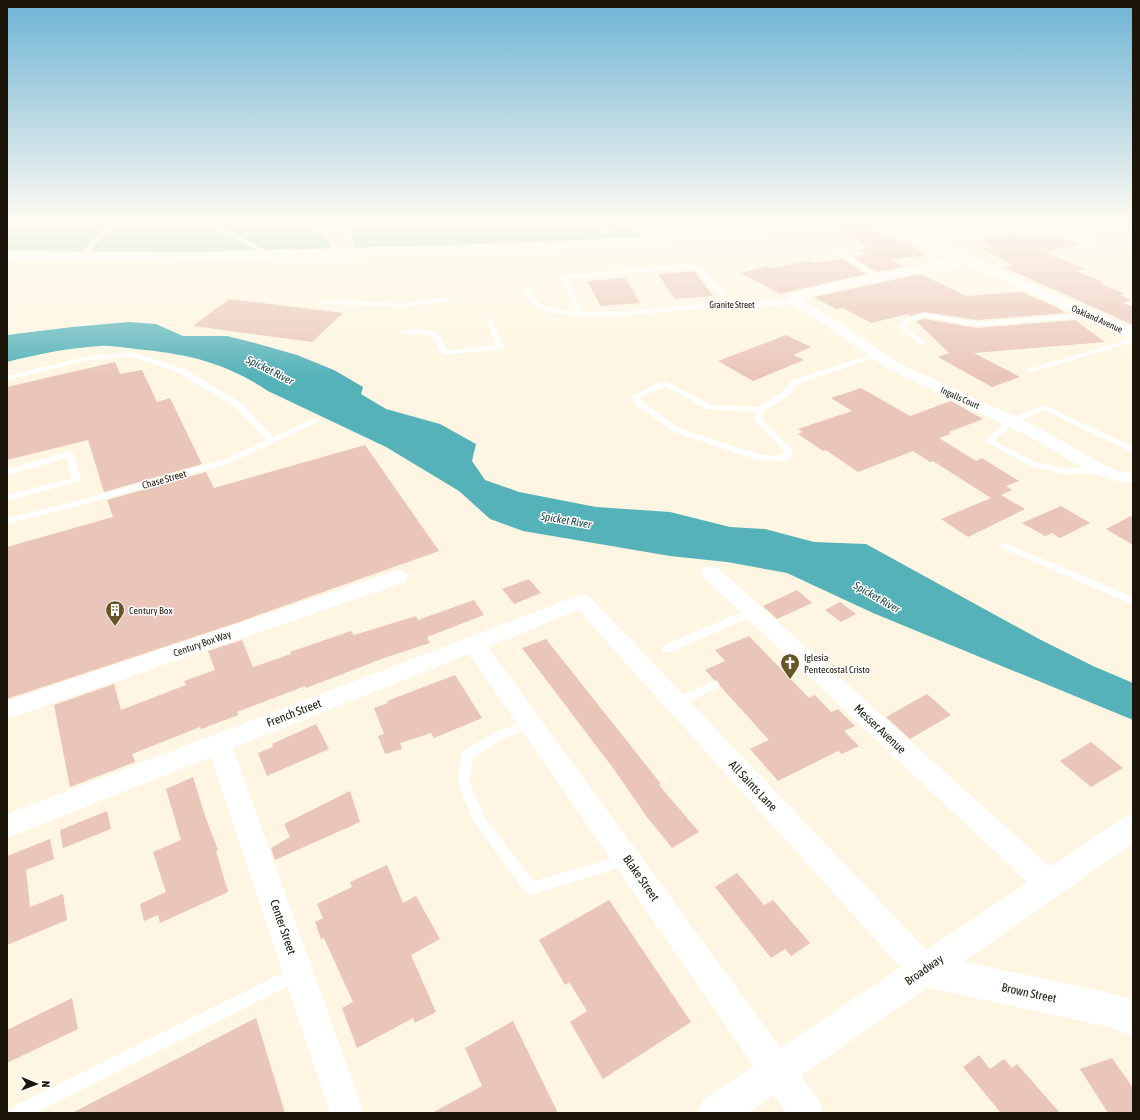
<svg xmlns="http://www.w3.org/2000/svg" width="1140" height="1120" font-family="'Asap Condensed',sans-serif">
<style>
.green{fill:#afdebb}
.water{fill:#54b2b8}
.building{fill:#eac5b9}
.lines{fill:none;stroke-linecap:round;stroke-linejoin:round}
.service{fill:#fff;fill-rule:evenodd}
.minor{fill:#fff;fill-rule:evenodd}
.tertiary{fill:#fff;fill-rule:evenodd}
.secondary{fill:#fff;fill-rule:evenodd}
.primary{fill:#fff;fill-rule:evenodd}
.labels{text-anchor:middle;stroke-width:3;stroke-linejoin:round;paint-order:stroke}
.far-street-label{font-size:9px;fill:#1b150a;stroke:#fff}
.street-label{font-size:10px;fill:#1b150a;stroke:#fff}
.poi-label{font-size:10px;fill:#1b150a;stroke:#fff;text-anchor:start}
.water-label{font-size:11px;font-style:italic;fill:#144043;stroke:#fff}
.near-street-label{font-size:12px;fill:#1b150a;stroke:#fff}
</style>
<rect width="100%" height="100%" fill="#fef6e2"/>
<path class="green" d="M 7,221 L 298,221 L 322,234 L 331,246 L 329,250 L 194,254 L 7,252 Z
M 346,221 L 626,221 L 643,237 L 535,243 L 355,248 Z"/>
<path class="water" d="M 129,322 L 156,324 L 183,336 L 227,336 L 255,343 L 297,355 L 334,370 L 363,387 L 361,394 L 386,409 L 440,424 L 476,444 L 472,461 L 485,480 L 519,492 L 596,507 L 670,512 L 730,527 L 765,529 L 814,542 L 866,544 L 1041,640 L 1093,666 L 1133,683 L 1133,720 L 873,613 L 787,573 L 727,562 L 670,556 L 523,531 L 490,519 L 459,491 L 386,447 L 268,391 C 224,362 188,354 136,349 C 124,348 111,345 100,346 C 68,348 38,354 7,362 L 7,335 L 72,327 Z"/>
<path class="building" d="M 860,221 L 899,243 L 906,242 L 927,255 L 892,260 L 905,267 L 876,272 L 853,257 L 867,255 L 859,250 L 870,248 L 836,225 Z
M 1015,232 L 1022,236 L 1053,234 L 1078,245 L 1044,252 L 1085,269 L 1076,271 L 1103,282 L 1099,283 L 1125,294 L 1120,295 L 1131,300 L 1123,303 L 1133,307 L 1133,325 L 1004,267 L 1014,265 L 982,249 L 993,247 L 978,240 Z
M 843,259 L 866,274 L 780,294 L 741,273 L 767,266 L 772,268 L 809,261 L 813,263 Z
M 694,271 L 713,296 L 675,299 L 658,274 Z
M 921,274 L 966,296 L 1022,292 L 1058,308 L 1066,313 L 977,320 L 924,312 L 910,316 L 908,314 L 871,323 L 843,308 L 836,309 L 814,297 Z
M 625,278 L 640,303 L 601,306 L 587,281 Z
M 229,299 L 343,313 L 312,342 L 193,326 Z
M 924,319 L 977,328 L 1075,320 L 1105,342 L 974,353 L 1020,377 L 992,387 L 938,357 L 949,353 L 916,321 Z
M 786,335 L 811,347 L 793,355 L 804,360 L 753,381 L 718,361 Z
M 115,362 L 120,374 L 142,370 L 157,402 L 170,398 L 202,464 L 104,492 L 88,440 L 7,460 L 7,387 Z
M 861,388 L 910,416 L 951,401 L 983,419 L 949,432 L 951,434 L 939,438 L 976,461 L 982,458 L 1019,481 L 1006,486 L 1012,490 L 1001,495 L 1025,509 L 968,537 L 941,519 L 991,498 L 933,461 L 930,462 L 913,451 L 858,472 L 826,450 L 823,451 L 798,434 L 803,432 L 798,429 L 852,411 L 831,398 Z
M 365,445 L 439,551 L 236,623 L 7,699 L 7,547 L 113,517 L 107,500 L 206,472 L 214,488 Z
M 1061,506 L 1090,523 L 1060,538 L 1052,533 L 1045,536 L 1022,523 Z
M 1133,515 L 1133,545 L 1106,529 Z
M 529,579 L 541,593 L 514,604 L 502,589 Z
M 797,590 L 812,603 L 777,619 L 763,606 Z
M 474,600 L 484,615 L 427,637 L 430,643 L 384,658 L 306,688 L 305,686 L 237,712 L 238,715 L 201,729 L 200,727 L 132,754 L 135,762 L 70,787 L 54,705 L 114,684 L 121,710 L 186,685 L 184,681 L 215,670 L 208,651 L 242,640 L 253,667 L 291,654 L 290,652 L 351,631 L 354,635 L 416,616 L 418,620 Z
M 840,602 L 856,614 L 841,622 L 825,610 Z
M 749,636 L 809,698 L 815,695 L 831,712 L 838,709 L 855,726 L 844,731 L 859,746 L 842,754 L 838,751 L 778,781 L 750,749 L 769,740 L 720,686 L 718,681 L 714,680 L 705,670 L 725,661 L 715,650 Z
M 546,639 L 661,784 L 659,785 L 699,832 L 672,848 L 647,817 L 613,768 L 522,648 Z
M 455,675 L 482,718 L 434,738 L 431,733 L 400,743 L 402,749 L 385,754 L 378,736 L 384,734 L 374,708 L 388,703 L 387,701 Z
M 927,694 L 951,715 L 910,739 L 886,717 Z
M 316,724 L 329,749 L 267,776 L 258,753 L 273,747 L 272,744 Z
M 1091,742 L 1123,768 L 1091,787 L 1060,761 Z
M 193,777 L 205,816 L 218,850 L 216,851 L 228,892 L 160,923 L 158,915 L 144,921 L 140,904 L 166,892 L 153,852 L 181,840 L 166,789 Z
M 350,791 L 360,822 L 275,860 L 271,848 L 290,837 L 284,824 Z
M 107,811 L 111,829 L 63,848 L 60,830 Z
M 50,839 L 54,859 L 26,870 L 30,907 L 63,894 L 67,920 L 7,945 L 7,856 Z
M 387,865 L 403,903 L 416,896 L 440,939 L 411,955 L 436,1012 L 415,1023 L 413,1018 L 357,1048 L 342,1008 L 353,1002 L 324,938 L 321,939 L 315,922 L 323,918 L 317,904 L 352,887 L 350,882 Z
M 737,873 L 764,905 L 773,900 L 810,943 L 791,956 L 785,949 L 771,958 L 715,887 Z
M 609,900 L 691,1022 L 603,1079 L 570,1022 L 587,1011 L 569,982 L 565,985 L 539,940 Z
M 72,998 L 78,1029 L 7,1063 L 7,1030 Z
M 256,1018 L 285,1113 L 72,1113 Z
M 513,1021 L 558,1113 L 432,1113 L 482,1086 L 465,1048 Z
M 979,1055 L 990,1069 L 1004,1059 L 1012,1068 L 1017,1064 L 1060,1113 L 1001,1113 L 963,1067 Z
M 1112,1058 L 1133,1088 L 1133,1113 L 1108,1113 L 1080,1069 Z"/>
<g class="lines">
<path class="service" d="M 7,221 L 11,221 L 7,224 Z
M 110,221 L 116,221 L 85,256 L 81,256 L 81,254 Z
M 205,221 L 211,221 L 271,254 L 266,255 Z
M 596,221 L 602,221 L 610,230 L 610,232 L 606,232 Z
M 771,221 L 777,221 L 785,227 L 780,228 Z
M 1126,221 L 1133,221 L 1133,223 L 1076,233 L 1099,244 L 1099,246 L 1097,247 L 1069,234 L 1056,232 L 1022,234 L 1010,228 L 929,244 L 926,242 L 1011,224 L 1023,230 L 1056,228 L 1070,230 Z
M 832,245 L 834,246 L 880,277 L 875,278 L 830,248 L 829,247 Z
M 688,264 L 699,266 L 724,293 L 728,302 L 794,299 L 797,301 C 789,307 758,306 746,306 C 693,307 639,318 585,316 C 571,316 554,314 540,309 C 530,305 526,294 523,285 L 528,284 C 531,288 532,294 535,298 C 543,310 563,310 576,311 L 560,277 L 561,276 ZM 688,268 L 695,269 L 719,295 L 721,302 L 626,311 L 583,312 L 567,279 Z
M 453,297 L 456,299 L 455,300 L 403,307 L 321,304 L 318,302 L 321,300 L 403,303 Z
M 924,313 L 977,322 L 1090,313 L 1093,315 L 1090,317 L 977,326 L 924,317 L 909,322 L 906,328 L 924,341 L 925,343 L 921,345 L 899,328 L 904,320 Z
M 489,318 L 492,320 L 504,347 L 503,349 L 445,355 C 436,352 439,339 426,334 C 418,331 407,338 400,333 C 409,327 432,328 440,336 C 443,340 445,346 447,351 L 496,345 L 486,320 Z
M 1133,338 L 1133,342 L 1032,372 L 1029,372 L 1025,370 Z
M 132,352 L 185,369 L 241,403 L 273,437 L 313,419 L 316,419 L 320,421 L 228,464 L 86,504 L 7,524 L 7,518 L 80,500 L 222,460 L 267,440 L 235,407 L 179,373 L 131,356 L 84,361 L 7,380 L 7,376 L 84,357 Z
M 876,353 L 883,355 L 798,384 L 787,397 L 764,411 L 761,418 L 792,450 L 792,455 L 788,460 L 785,461 L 757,460 L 675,433 L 636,405 L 631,396 L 659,383 L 667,382 L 711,405 L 759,407 L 781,393 L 792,380 ZM 666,387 L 706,409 L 756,412 L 753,418 L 784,451 L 784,454 L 776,456 L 761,455 L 681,429 L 642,402 L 639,397 Z
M 1044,405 L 1133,447 L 1133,453 L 1044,410 L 1014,423 L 994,441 L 1035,462 L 1065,468 L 1101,468 L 1105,471 L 1104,473 L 1065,474 L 1029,466 L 985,441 L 1008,419 Z
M 70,451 L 74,454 L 81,479 L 80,481 L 7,501 L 7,495 L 72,478 L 67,458 L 7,475 L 7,469 Z
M 1005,543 L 1133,597 L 1133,605 L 1002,548 L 1000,546 L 1002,544 Z
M 753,607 L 757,608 L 758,611 L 757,614 L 671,652 L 663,652 L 661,649 L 663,646 Z
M 713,681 L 717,682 L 719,685 L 717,688 L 680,706 L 676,708 L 672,706 L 670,703 L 672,700 Z
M 531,718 L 535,720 L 537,723 L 535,726 L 502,739 L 473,758 L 470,783 L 485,818 L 534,881 L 626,854 L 631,856 L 633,860 L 631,864 L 531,895 L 526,893 L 473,821 L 458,783 L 461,755 L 463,751 L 494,733 Z
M 297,966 L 302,969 L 305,974 L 302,979 L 36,1113 L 9,1113 L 12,1107 Z"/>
<path class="minor" d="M 626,221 L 637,221 L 657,240 L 655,242 L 647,242 Z
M 967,256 L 973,260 L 971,263 L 845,288 L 801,299 L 841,323 L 898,363 L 1042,429 L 1102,464 L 1118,471 L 1133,472 L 1133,482 L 1115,481 L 1090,472 L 1030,437 L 888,369 L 831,329 L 787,301 L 789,294 L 844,280 Z
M 711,566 L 718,568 L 1059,875 L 1063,884 L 1059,893 L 1049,897 L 1039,893 L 704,578 L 701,573 L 704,568 Z
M 398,570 L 405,572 L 408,577 L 405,582 L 7,719 L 7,701 Z
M 582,594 L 589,596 L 935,959 L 939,970 L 935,981 L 924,985 L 913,981 L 578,610 L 488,647 L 819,1101 L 824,1113 L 786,1113 L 469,654 L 233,748 L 364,1113 L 330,1113 L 211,757 L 7,838 L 7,814 Z"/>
<path class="tertiary" d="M 882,221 L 897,221 L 948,246 L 1133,329 L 1133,340 L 938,252 L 884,224 Z
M 924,953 L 1105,992 L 1133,1000 L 1133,1036 L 1105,1026 L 924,987 L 912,982 L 907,970 L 912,958 Z"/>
<path class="secondary" d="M 802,221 L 834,221 C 827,228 770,232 757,233 C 509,259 256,260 7,259 L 7,251 L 200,252 L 523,243 L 654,236 Z"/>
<path class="primary" d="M 1133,814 L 1133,843 L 748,1113 L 697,1113 L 703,1100 L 1123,818 Z"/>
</g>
<linearGradient id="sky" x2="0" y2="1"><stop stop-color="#6db3d5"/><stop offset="0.59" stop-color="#fffbf2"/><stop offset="1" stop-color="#fffbf2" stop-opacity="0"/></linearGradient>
<rect width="1140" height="377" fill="url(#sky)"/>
<defs>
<g id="building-pin" transform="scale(1)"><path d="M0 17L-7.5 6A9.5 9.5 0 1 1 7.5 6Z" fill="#685624" stroke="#fff"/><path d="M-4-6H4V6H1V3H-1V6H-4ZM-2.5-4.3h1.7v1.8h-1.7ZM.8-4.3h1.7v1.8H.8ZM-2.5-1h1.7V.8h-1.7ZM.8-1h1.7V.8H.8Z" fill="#fff"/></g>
<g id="church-pin" transform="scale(1)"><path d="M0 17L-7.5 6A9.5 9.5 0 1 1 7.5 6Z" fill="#685624" stroke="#fff"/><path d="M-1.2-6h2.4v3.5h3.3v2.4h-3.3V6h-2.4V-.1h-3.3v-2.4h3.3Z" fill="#fff"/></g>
</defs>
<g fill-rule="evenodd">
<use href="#building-pin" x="115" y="610"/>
<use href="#church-pin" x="790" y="663"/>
</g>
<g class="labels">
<g class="far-street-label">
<text x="732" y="308">Granite Street</text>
<text transform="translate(1097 319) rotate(24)" y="3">Oakland Avenue</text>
<text transform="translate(960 398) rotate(24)" y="3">Ingalls Court</text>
</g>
<g class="street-label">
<text transform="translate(164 479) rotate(-16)" y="4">Chase Street</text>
<text transform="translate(202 643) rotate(-19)" y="4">Century Box Way</text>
</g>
<g class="poi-label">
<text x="129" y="614">Century Box</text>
<text x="804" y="661">Iglesia<tspan x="804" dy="12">Pentecostal Cristo</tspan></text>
</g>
<g class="water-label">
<text transform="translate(270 370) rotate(27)" y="4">Spicket River</text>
<text transform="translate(566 520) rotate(10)" y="4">Spicket River</text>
<text transform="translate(877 597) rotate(30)" y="4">Spicket River</text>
</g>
<g class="near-street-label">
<text transform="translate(294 713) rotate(-21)" y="4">French Street</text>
<text transform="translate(880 729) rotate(43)" y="4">Messer Avenue</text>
<text transform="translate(753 786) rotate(47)" y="4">All Saints Lane</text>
<text transform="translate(641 878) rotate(55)" y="4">Blake Street</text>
<text transform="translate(283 927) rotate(71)" y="4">Center Street</text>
<text transform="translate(924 970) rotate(-35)" y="4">Broadway</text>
<text transform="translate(1029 993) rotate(12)" y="4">Brown Street</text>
</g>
</g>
<rect width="1140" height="1120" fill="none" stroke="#1b150a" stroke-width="16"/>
<g transform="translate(36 1084) rotate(91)" stroke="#ffffff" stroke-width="3" paint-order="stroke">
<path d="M0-3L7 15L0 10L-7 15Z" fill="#1b150a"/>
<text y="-6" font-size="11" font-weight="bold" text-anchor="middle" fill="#1b150a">N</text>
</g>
</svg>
